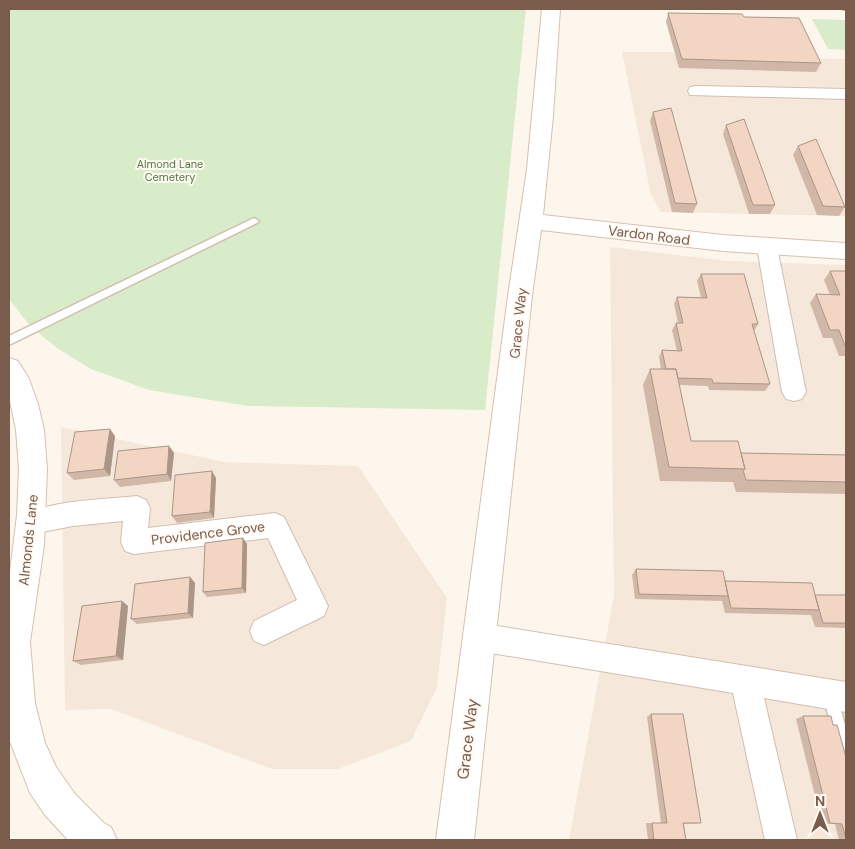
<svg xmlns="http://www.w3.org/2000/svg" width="855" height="849" font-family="'DM Sans',sans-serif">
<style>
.residential{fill:#f5e8da}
.green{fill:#d8ecc9}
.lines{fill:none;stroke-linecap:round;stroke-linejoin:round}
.lane-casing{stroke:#d1beb0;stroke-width:3}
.street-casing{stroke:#d1beb0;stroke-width:2}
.secondary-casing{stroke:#d6c0b0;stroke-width:2}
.lane{fill:#fff;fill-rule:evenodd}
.street{fill:#fff;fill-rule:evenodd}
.secondary{fill:#fff;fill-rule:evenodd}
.wall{fill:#d1b7a8}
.shaded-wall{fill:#aa9588}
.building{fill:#f3d5c3;stroke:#aa9588}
.labels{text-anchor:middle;stroke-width:4;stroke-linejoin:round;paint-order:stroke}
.far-park-label{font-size:11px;fill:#537a41;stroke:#fffaf3}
.street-label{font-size:14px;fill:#7a5c4d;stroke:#fffaf3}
.near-street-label{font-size:16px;fill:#7a5c4d;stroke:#fffaf3}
</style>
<rect width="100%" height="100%" fill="#fdf6ec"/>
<path class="residential" d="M 622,52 L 674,52 L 700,56 L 846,59 L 846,216 L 661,212 L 651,195 Z
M 610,247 L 728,261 L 846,265 L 846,840 L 569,840 L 614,595 Z
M 61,427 L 224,462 L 358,466 L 447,598 L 437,687 L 411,741 L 338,769 L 272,769 L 111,709 L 65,710 Z"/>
<path class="green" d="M 9,9 L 526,9 L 485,410 L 248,406 L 149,390 L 91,369 L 57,348 L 30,326 L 9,299 Z
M 812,19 L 846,20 L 846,50 L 828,49 Z"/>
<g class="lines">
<g class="lane-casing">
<path id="lane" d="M 254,218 L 259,221 L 257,223 L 9,345 L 9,336 Z
M 830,689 L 835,691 L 837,696 L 846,729 L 846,762 L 841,760 L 839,755 L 823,696 L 825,691 Z"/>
</g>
<g class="street-casing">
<path id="street" d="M 696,86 L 846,89 L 846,99 L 690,95 L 688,91 L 690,87 Z
M 767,240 L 774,242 L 777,247 L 806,392 L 802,399 L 794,401 L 786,399 L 782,392 L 757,247 L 760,242 Z
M 137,496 L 146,500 L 150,508 L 148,528 L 275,513 L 284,517 L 328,606 L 324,616 L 264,645 L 254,641 L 250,631 L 254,621 L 297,600 L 268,538 L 134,554 L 125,551 L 121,542 L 123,521 L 73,526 L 32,534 L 23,530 L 19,522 L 23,514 C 58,500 99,500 137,496 Z
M 479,623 L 846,682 L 846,712 L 764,698 L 797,840 L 765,840 L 733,693 L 479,651 L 469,647 L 465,637 L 469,627 Z"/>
</g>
<g class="secondary-casing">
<path id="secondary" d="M 542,9 L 560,9 L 553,116 L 543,215 L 723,235 L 846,243 L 846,259 L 723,251 L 541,230 L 532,296 L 474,840 L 436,840 L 508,296 L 527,169 Z
M 9,358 L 18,361 L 29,379 L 38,404 L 44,430 L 47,469 L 44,545 L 30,642 L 35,703 L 45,743 L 56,767 L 75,794 L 104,823 L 111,827 L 117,840 L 68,840 L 45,815 L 30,793 L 9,739 L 9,580 L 17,515 L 19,469 L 16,430 L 9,396 Z"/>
</g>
<use href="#lane" class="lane"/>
<use href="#street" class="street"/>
<use href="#secondary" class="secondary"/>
</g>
<path class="wall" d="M 841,9 L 846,9 L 846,11 L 842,11 Z
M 668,13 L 744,17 L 821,63 L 816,72 L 679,68 L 666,22 Z
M 653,112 L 697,204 L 693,213 L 672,212 L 650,121 Z
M 726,125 L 775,205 L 770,214 L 749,214 L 723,134 Z
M 798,146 L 845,207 L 839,216 L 817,215 L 793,155 Z
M 830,271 L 846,271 L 846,356 L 839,356 L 832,338 L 823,338 L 810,303 L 816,294 L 830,295 L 824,280 Z
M 701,274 L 758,324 L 754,331 L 770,384 L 765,391 L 709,390 L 708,386 L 679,385 L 691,441 L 741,453 L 846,455 L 846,494 L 736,492 L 733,482 L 660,481 L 643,385 L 650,369 L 661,369 L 659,357 L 662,350 L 677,351 L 672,330 L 676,323 L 678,323 L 674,304 L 677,297 L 701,297 L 697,281 Z
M 115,436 L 110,476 L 74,480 L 67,473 Z
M 169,446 L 174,453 L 171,481 L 120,487 L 114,480 Z
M 216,478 L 214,518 L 177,523 L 172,516 Z
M 243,538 L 247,544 L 246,593 L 207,597 L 203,592 Z
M 636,569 L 815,595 L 846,595 L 846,628 L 815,627 L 811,615 L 725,613 L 722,601 L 635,599 L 632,575 Z
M 190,577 L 195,583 L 193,618 L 137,624 L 131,619 Z
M 122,601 L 128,606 L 123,660 L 81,665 L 73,661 Z
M 651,714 L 701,823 L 684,824 L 686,840 L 648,840 L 646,823 L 661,823 L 647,717 Z
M 803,716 L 833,725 L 846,757 L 846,840 L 839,840 L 835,824 L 822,824 L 796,719 Z"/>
<path class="shaded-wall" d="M 110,429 L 115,436 L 110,476 L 104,469 Z
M 169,446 L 174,453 L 171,481 L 167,474 Z
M 212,471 L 216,478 L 214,518 L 210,512 Z
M 243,538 L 247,544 L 246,593 L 242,588 Z
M 190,577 L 195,583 L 193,618 L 188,613 Z
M 122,601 L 128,606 L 123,660 L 116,656 Z"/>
<path class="building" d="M 668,13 L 742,14 L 744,17 L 799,18 L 821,63 L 682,59 Z
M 671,108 L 697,204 L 675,203 L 653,112 Z
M 744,119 L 775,205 L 753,205 L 726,125 Z
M 816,139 L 845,207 L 823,206 L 798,146 Z
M 830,271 L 846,271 L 846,348 L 839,330 L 830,330 L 816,294 L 840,295 Z
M 701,274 L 744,274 L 758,324 L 752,324 L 770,384 L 713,383 L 712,379 L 678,378 L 676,369 L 666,369 L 662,350 L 682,351 L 676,323 L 683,323 L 677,297 L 707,298 Z
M 650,369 L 676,369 L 691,441 L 738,441 L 745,469 L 669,467 Z
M 110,429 L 104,469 L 67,473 L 75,432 Z
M 169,446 L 167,474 L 114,480 L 118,451 Z
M 741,453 L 846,455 L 846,482 L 746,480 L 743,470 L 745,469 Z
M 212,471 L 210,512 L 172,516 L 175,475 Z
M 243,538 L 242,588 L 203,592 L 205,543 Z
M 636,569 L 723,571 L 728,596 L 639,594 Z
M 190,577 L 188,613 L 131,619 L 135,584 Z
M 725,581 L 812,583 L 819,610 L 731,608 Z
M 815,595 L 846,595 L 846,623 L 823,623 Z
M 122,601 L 116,656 L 73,661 L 82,606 Z
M 651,714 L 683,714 L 701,823 L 683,823 L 686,840 L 654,840 L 652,823 L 667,823 Z
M 803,716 L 831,716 L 833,725 L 837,725 L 846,757 L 846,838 L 842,824 L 830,823 Z"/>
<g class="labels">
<g class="far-park-label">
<text x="170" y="168">Almond Lane<tspan x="170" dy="13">Cemetery</tspan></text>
</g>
<g class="street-label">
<text transform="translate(649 235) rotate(7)" y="5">Vardon Road</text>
<text transform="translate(518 323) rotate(-84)" y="5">Grace Way</text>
<text transform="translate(208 533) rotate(-7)" y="5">Providence Grove</text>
<text transform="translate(28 540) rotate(-84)" y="5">Almonds Lane</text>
</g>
<g class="near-street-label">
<text transform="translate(467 739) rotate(-83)" y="6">Grace Way</text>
</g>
</g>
<rect width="855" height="849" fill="none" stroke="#7a5c4d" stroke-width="20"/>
<g transform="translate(820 814)" stroke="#fffaf3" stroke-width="4" paint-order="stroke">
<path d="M0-4L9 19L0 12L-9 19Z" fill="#7a5c4d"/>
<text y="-8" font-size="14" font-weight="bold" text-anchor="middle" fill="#7a5c4d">N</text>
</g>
</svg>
